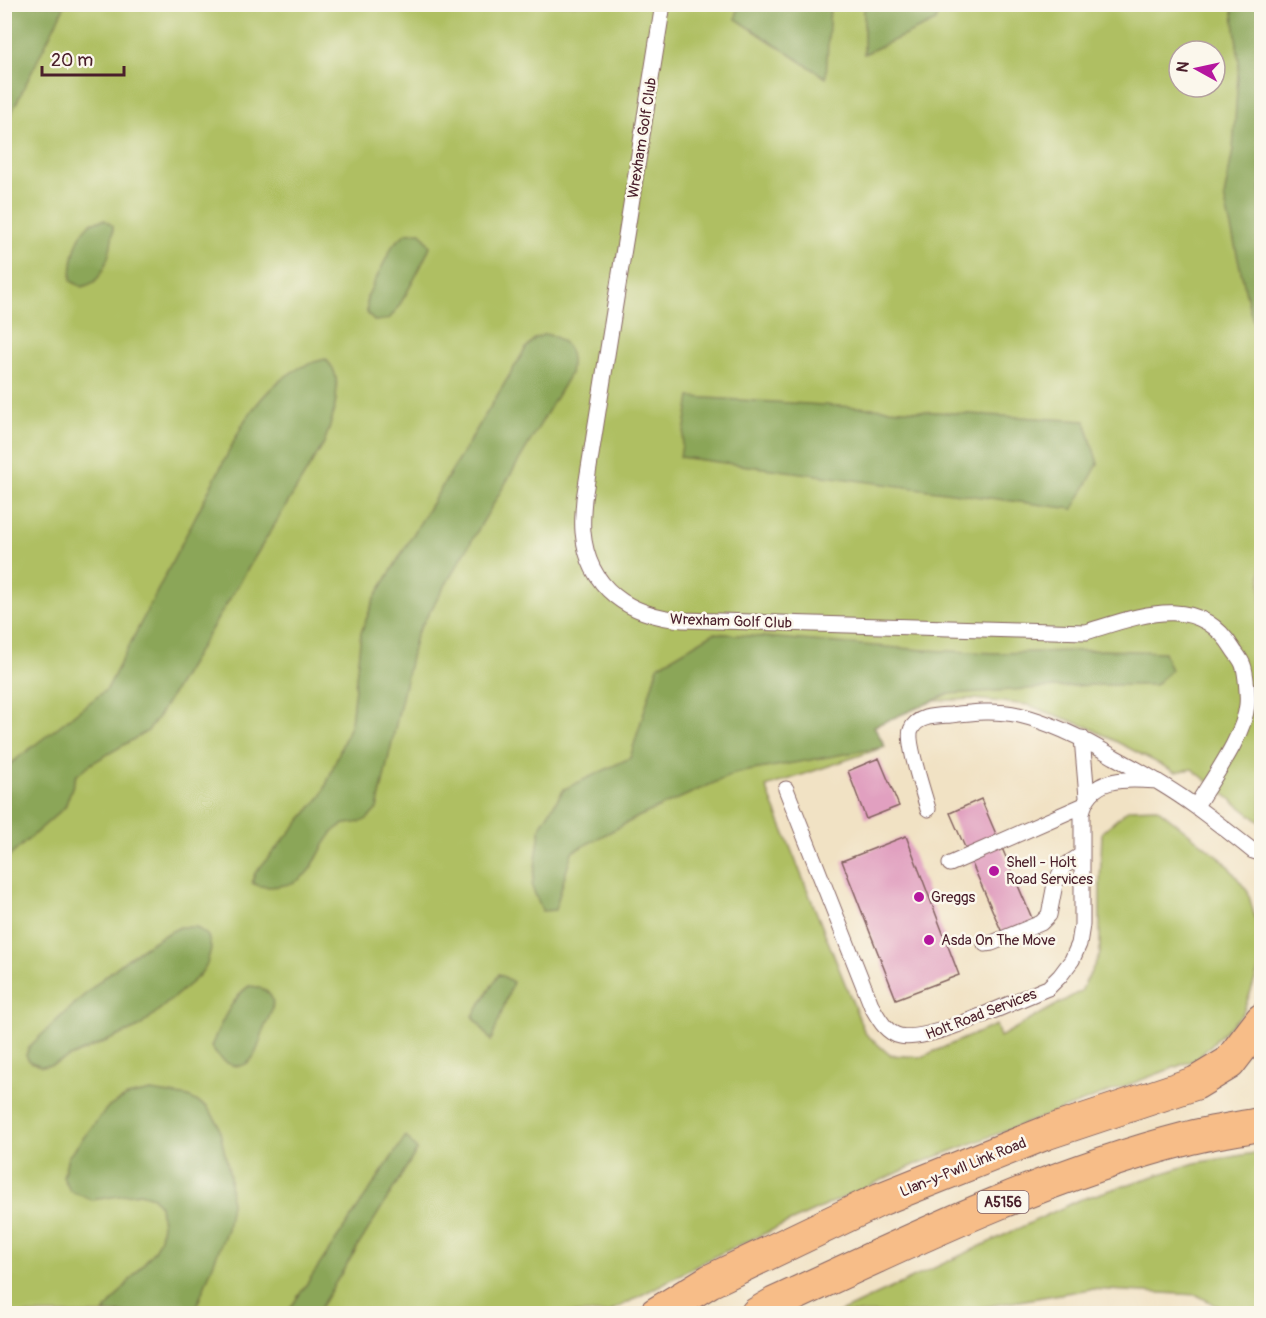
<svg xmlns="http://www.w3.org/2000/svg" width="1266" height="1318" font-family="Pangolin,sans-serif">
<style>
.green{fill:#afbf62;stroke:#7c6f46;stroke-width:1.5;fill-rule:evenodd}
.forest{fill:#8ba658;stroke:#6a6242;stroke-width:1.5}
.building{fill:#e1a0c0}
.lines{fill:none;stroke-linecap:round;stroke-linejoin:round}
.service-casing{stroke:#846361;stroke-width:17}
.trunk-casing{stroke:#846361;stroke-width:35}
.service{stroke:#fff;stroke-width:15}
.trunk{stroke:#f7bd88;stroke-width:33}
.poi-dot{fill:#b5179e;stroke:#fbf7ec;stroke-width:2}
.labels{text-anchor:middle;stroke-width:5;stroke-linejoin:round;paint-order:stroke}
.shield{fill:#fbf7ec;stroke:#7f6065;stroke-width:1.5}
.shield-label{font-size:14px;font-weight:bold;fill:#4a1f2b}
.street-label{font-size:15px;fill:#4a1f2b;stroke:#fbf7ec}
.poi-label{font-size:15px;fill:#4a1f2b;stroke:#fbf7ec;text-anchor:start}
</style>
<rect width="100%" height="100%" fill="#fbf7ec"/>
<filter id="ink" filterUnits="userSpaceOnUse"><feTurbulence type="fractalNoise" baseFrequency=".0167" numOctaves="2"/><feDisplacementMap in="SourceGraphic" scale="12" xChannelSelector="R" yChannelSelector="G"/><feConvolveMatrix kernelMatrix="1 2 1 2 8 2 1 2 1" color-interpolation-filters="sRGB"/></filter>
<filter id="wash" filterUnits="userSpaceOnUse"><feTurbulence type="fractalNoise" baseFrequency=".008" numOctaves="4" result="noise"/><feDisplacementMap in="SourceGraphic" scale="24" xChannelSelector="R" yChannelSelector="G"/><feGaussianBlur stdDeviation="1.35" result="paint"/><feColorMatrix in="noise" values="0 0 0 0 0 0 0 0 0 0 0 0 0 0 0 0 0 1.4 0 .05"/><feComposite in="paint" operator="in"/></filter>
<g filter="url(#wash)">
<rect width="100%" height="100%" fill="#f1e2c4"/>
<path class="green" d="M 5,5 L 1261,5 L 1261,823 L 1192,769 L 1175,772 L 1088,727 L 1028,705 L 974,699 L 933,701 L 874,726 L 885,747 L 766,787 L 865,1033 L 890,1055 L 921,1057 L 996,1025 L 1000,1037 L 1081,991 L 1100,954 L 1100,885 L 1102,832 L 1129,809 L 1157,808 L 1225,862 L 1248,892 L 1261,940 L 1262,960 L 1243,1013 L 1197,1059 L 917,1164 L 713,1257 L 608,1313 L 5,1314 ZM 1179,51 L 1215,51 L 1215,87 L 1179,87 Z
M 1261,1152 L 1261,1313 L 1230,1313 L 1197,1295 L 1090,1289 L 948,1313 L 838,1313 L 1079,1200 L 1195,1163 Z"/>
<path class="forest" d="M 5,4 L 65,5 L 5,126 L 4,5 Z
M 738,5 L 830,5 L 826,78 L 736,19 Z
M 864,5 L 864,4 L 940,5 L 936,21 L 864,54 Z
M 1232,5 L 1261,5 L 1261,347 L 1250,311 L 1224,197 L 1233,150 L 1239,61 Z
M 105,220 L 113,226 C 113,241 107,271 95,281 C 92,284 87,285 82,287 L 71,281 C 71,262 75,236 91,223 C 94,221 100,221 105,220 Z
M 421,232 L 430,246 C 426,257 397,315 388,319 C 385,321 378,320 374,321 L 367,313 L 367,297 L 393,245 L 406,233 Z
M 545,334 C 568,338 574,353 570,374 L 416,635 L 377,809 C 374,812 370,817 367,819 C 357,826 346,820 336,829 C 315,849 316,883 279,886 C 269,887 262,888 252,883 L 255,873 L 322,795 L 351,723 L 361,633 L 374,599 L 526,348 L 534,339 Z
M 326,359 C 328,362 333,367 334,371 C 342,392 331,424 324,443 L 160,714 L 148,731 L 89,765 L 76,776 L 65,807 L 5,860 L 5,768 L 107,689 L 245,420 C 266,390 289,366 326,359 Z
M 690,397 L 1085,421 L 1098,464 L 1073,509 L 680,457 Z
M 714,633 L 924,650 L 996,653 L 1104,650 L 1164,652 L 1171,670 L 1155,685 L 1091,685 L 949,694 L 874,726 L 885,747 L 736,773 L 640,816 L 572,852 L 555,910 L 542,911 L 532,887 L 541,825 L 564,789 L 630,758 L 658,666 Z
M 180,927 L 196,927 L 208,936 L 211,948 L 207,964 L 199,976 L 139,1027 L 51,1065 L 41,1066 L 30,1062 L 26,1055 L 30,1046 C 76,1003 122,954 180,927 Z
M 499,974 L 513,982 L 491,1041 L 473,1016 Z
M 249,986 C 257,986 269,990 272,999 C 275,1007 268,1019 265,1026 C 261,1036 258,1054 250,1061 C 235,1074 219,1059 211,1047 C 217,1030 233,996 249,986 Z
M 151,1091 L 189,1097 L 207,1107 L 218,1123 L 230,1176 L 231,1204 L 227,1229 L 194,1313 L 103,1313 L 154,1251 L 160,1238 L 162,1225 L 160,1206 L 153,1197 L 140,1193 L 92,1200 L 70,1191 L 63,1177 L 68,1157 L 107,1108 L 127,1096 Z
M 406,1136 L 417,1150 L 317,1313 L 287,1313 Z"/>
<g id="blocks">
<path class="building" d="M 879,758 L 899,806 L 866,819 L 848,771 Z
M 981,799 L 1037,930 L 1007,944 L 950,813 Z
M 906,836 L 959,975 L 896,999 L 842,861 Z"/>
</g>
</g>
<g filter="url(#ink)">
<use href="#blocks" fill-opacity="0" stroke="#846361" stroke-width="1.5"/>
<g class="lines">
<g class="service-casing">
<path id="service" d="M 663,4 L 584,499 C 583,510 582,521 583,532 C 588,589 630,616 683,620 L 1086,632 C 1139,616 1198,591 1233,649 C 1236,654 1241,659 1243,665 C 1246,672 1248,697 1247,705 C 1244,737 1212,779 1196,806
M 1082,738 L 1087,797
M 786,789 L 872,1007 C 879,1019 886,1033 900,1036 C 929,1043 1016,1000 1048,988 L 1060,976 L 1072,960 L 1079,944 L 1082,925 L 1082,813 C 1090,775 1127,779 1157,781
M 928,809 C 924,794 906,741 911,730 C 917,715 937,716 951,715 C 974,712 996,710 1019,715 C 1053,723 1084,739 1114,757 C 1142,772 1170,788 1196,807 C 1215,821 1234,836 1253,851 L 1262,854
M 950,864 L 1084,805
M 985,944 L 992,943 L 1041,923 L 1049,915 L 1055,884 L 1063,867 L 1081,855"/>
</g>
<g class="trunk-casing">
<path id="trunk" d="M 656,1314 L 710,1281 L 881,1199 L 1046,1133 L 1196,1083 L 1229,1063 L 1262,1020
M 757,1314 L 774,1304 C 908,1242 1042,1176 1185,1139 C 1210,1132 1236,1129 1262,1124"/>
</g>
<use href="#service" class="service"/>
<use href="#trunk" class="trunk"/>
</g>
</g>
<g class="poi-dot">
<circle cx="994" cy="871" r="6"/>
<circle cx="919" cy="897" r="6"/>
<circle cx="929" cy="940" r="6"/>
</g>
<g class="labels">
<rect class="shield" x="977.5" y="1191" width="51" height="22" rx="4.5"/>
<g class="shield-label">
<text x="1003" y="1207">A5156</text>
</g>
<g class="street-label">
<text transform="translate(642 138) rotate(-81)" y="5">Wrexham Golf Club</text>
<text transform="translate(731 621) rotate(2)" y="5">Wrexham Golf Club</text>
<text transform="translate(981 1014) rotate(-21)" y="5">Holt Road Services</text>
<text transform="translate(963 1167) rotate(-22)" y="5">Llan-y-Pwll Link Road</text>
</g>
<g class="poi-label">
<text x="1006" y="867">Shell - Holt<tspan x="1006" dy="17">Road Services</tspan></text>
<text x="931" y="902">Greggs</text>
<text x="941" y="945">Asda On The Move</text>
</g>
</g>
<rect width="1266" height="1318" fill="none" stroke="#fbf7ec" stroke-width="24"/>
<g transform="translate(1197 69) rotate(278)"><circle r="28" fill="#fbf7ec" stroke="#b4a19f" stroke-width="1.5"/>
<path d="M0-4.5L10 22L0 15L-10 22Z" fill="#b5179e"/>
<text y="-9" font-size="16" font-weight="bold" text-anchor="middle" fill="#4a1f2b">N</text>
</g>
<path d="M42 66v9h82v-9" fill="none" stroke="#4a1f2b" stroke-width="3"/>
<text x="51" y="66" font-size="18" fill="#4a1f2b" stroke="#fbf7ec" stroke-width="4.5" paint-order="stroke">20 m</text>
</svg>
